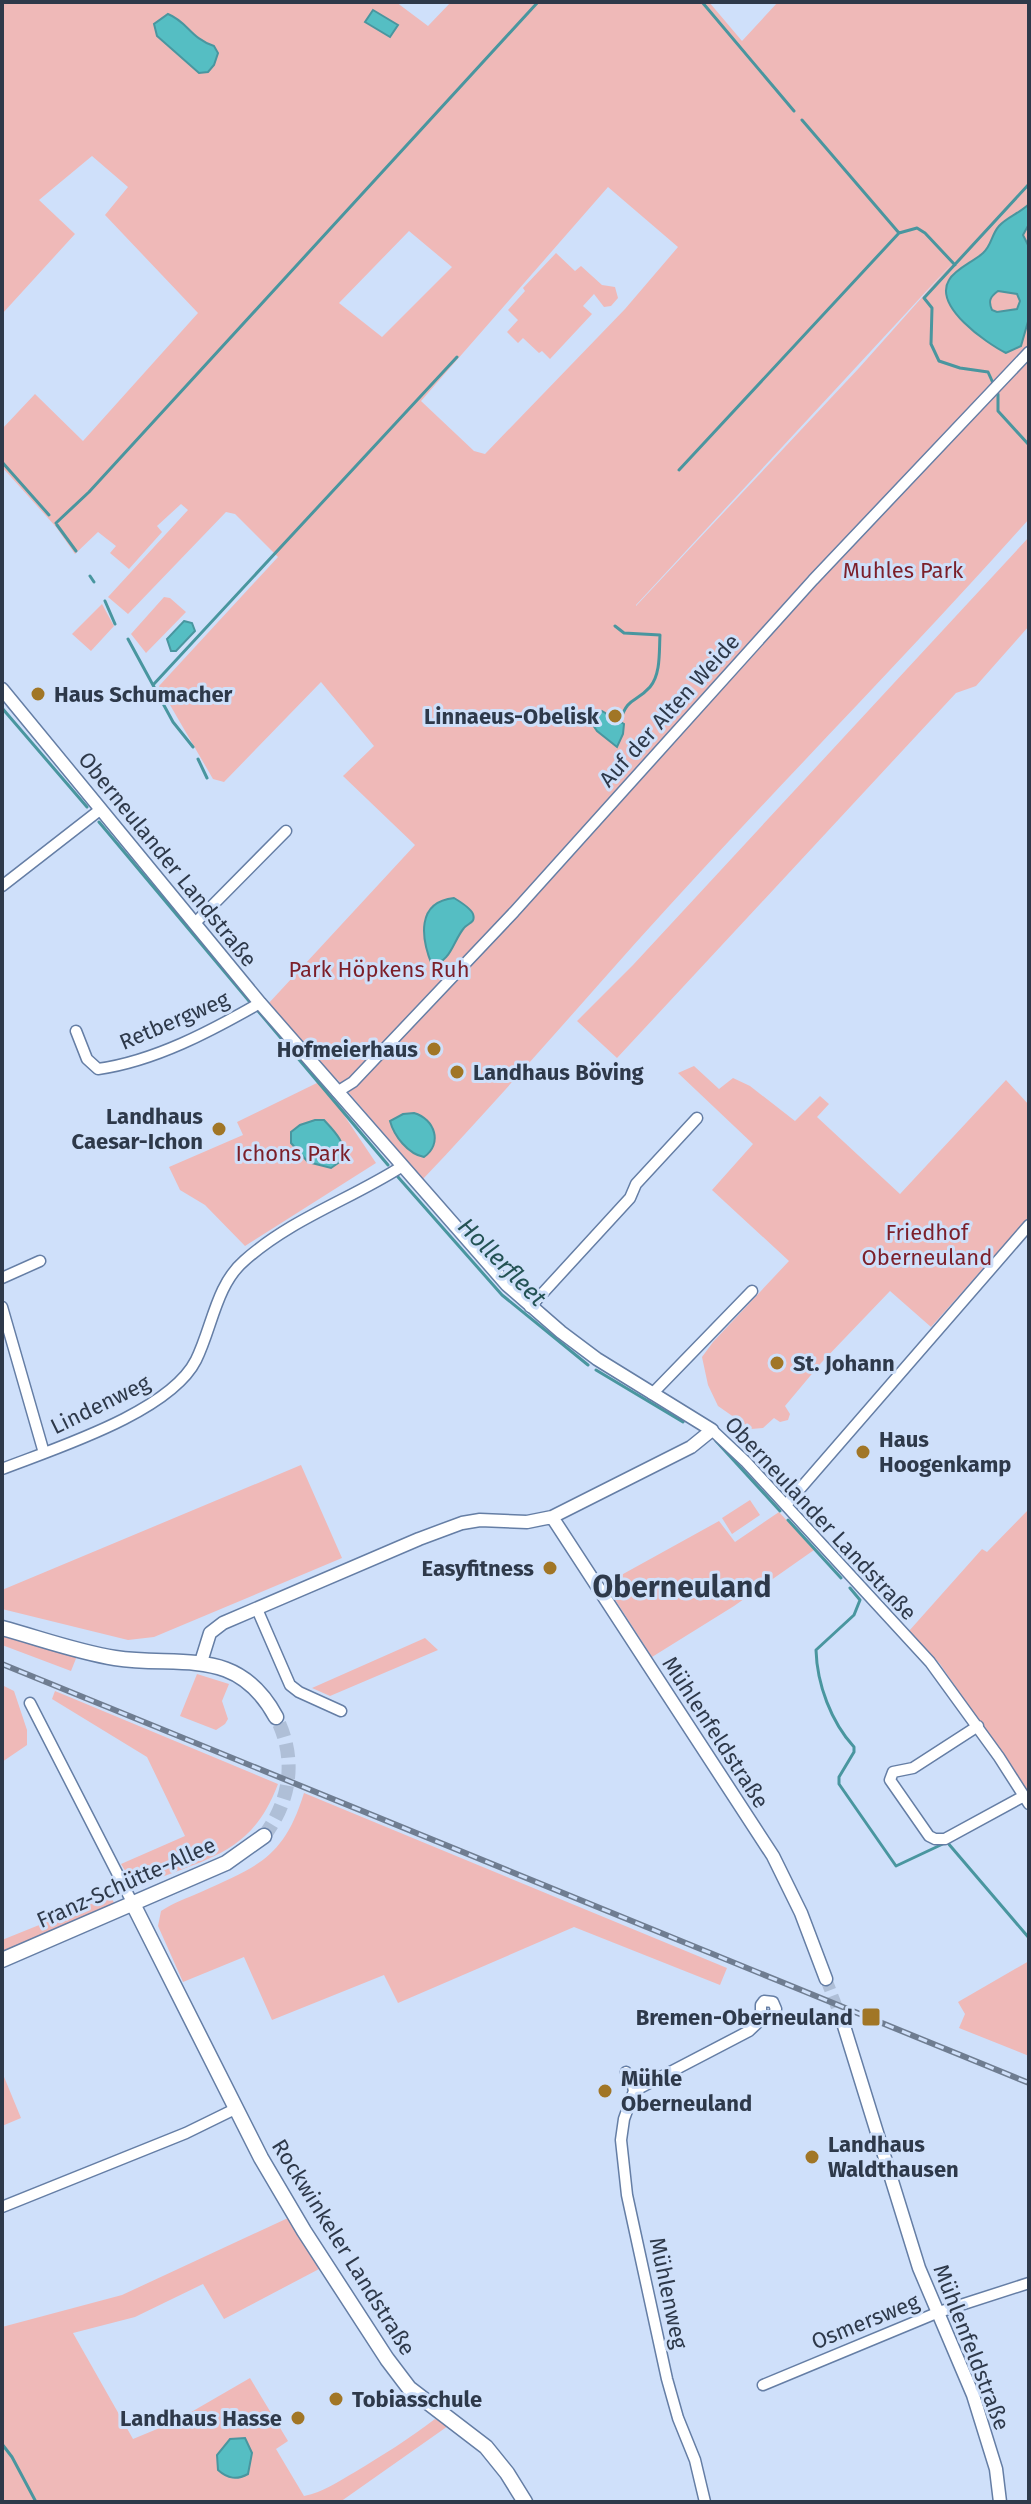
<svg xmlns="http://www.w3.org/2000/svg" width="1031" height="2504" font-family="'Fira Sans',sans-serif">
<style>
.green{fill:#efb9b8;fill-rule:evenodd}
.water{fill:#55bec3;stroke:#49969f;stroke-width:2;fill-rule:evenodd}
.lines{fill:none;stroke-linecap:round;stroke-linejoin:round}
.stream{stroke:#49969f;stroke-width:3}
.tertiary-tunnel{stroke:#afbfd7;stroke-width:12;stroke-dasharray:12 6;stroke-linecap:butt}
.secondary-tunnel{stroke:#afbfd7;stroke-width:14;stroke-dasharray:14 7;stroke-linecap:butt}
.minor-casing{stroke:#657ea5;stroke-width:13}
.tertiary-casing{stroke:#657ea5;stroke-width:15}
.secondary-casing{stroke:#657ea5;stroke-width:17}
.minor{stroke:#fff;stroke-width:10}
.tertiary{stroke:#fff;stroke-width:12}
.secondary{stroke:#fff;stroke-width:14}
.rail-casing{stroke:#6f7d91;stroke-width:6}
.rail{stroke:#cfe0fa;stroke-width:3;stroke-dasharray:9;stroke-linecap:butt}
.poi-dot{fill:#a17626;stroke:#cfe0fa;stroke-width:3}
.labels{text-anchor:middle;stroke-width:6;stroke-linejoin:round;paint-order:stroke}
.park-label{font-size:22px;fill:#7c1f29;stroke:#cfe0fa}
.poi-label{font-size:22px;font-weight:bold;fill:#2e394a;stroke:#cfe0fa;text-anchor:start}
.street-label{font-size:22px;fill:#2e394a;stroke:#cfe0fa}
.water-label{font-size:24px;font-style:italic;fill:#245355;stroke:#cfe0fa}
.district-label{font-size:30px;font-weight:bold;fill:#2e394a;stroke:#cfe0fa}
</style>
<rect width="100%" height="100%" fill="#cfe0fa"/>
<path class="green" d="M 2,2 L 396,2 L 428,26 L 451,2 L 709,2 L 742,41 L 778,2 L 1029,2 L 1029,519 C 923,638 811,752 703,869 C 608,971 519,1078 423,1179 L 337,1079 L 334,1081 L 268,1004 L 415,845 L 343,776 L 374,746 L 321,682 L 224,782 L 213,779 L 159,686 L 278,557 L 235,514 L 226,512 L 128,614 L 108,597 L 188,510 L 181,504 L 157,526 L 162,532 L 129,569 L 110,553 L 116,546 L 98,532 L 75,554 L 56,527 L 2,467 L 2,429 L 35,394 L 83,441 L 198,313 L 105,215 L 128,187 L 92,156 L 39,200 L 75,234 L 2,314 ZM 608,187 L 678,247 L 625,309 L 485,454 L 474,451 L 421,401 ZM 409,231 L 452,267 L 382,337 L 339,303 ZM 957,258 L 859,368 L 636,606 L 636,605 Z
M 556,253 L 575,271 L 581,266 L 602,285 L 615,287 L 618,298 L 611,306 L 604,307 L 594,294 L 583,306 L 592,314 L 550,359 L 542,351 L 539,353 L 523,338 L 518,343 L 507,332 L 518,320 L 508,310 L 525,291 L 523,288 Z
M 1029,537 L 1029,626 L 976,686 L 956,693 L 617,1058 L 577,1021 L 633,965 Z
M 164,597 L 170,598 L 186,612 L 146,653 L 131,634 Z
M 102,604 L 114,626 L 91,651 L 72,634 Z
M 694,1066 L 719,1089 L 733,1078 L 750,1086 L 795,1121 L 820,1096 L 829,1104 L 817,1117 L 900,1194 L 1006,1080 L 1029,1105 L 1029,1217 L 931,1327 L 890,1291 L 821,1363 L 785,1406 L 790,1414 L 788,1420 L 780,1422 L 774,1418 L 763,1428 L 751,1429 L 718,1406 L 708,1385 L 702,1357 L 713,1342 L 789,1261 L 712,1190 L 753,1144 L 678,1073 Z
M 321,1081 L 376,1163 L 245,1246 L 205,1205 L 180,1190 L 169,1167 L 243,1135 L 237,1122 Z
M 301,1465 L 342,1558 L 154,1637 L 128,1640 L 2,1609 L 2,1590 Z
M 750,1500 L 760,1515 L 732,1534 L 722,1518 Z
M 1029,1509 L 1029,1795 L 940,1664 L 909,1631 L 982,1549 L 987,1552 Z
M 779,1512 L 814,1550 L 734,1606 L 652,1657 L 605,1584 L 719,1521 L 735,1542 Z
M 2,1634 L 77,1656 L 71,1671 L 2,1645 Z
M 425,1638 L 438,1650 L 330,1696 L 312,1688 Z
M 197,1674 L 229,1684 L 222,1701 L 228,1719 L 225,1724 L 216,1730 L 180,1716 Z
M 2,1685 L 14,1691 L 27,1730 L 27,1745 L 2,1762 Z
M 55,1691 L 278,1784 C 252,1854 207,1858 144,1884 L 130,1879 L 121,1864 L 185,1836 L 147,1757 L 52,1699 Z
M 304,1793 L 727,1968 L 720,1985 L 574,1927 L 398,2003 L 384,1975 L 272,2020 L 244,1957 L 183,1982 L 158,1926 L 161,1911 C 173,1903 187,1898 201,1892 C 258,1866 284,1858 304,1793 Z
M 111,1896 L 114,1903 L 82,1923 L 2,1957 L 2,1940 Z
M 1029,1961 L 1029,2056 L 959,2028 L 965,2014 L 958,2002 Z
M 2,2072 L 21,2118 L 2,2126 Z
M 288,2218 L 321,2268 L 224,2319 L 203,2284 L 135,2317 L 73,2333 L 133,2439 L 174,2422 L 250,2378 L 288,2441 L 276,2449 L 304,2496 C 324,2492 337,2482 355,2472 C 383,2455 409,2439 435,2419 L 448,2426 L 340,2502 L 2,2502 L 2,2327 L 122,2295 Z"/>
<path class="water" d="M 373,10 L 398,25 L 390,37 L 365,22 Z
M 168,14 C 188,22 190,38 214,46 L 218,53 L 214,65 L 208,72 L 199,73 L 157,36 L 154,24 Z
M 1029,204 L 1029,224 L 1023,235 L 1029,247 L 1029,318 L 1021,346 L 1006,353 C 986,343 933,306 949,280 C 955,269 973,262 983,253 C 992,245 991,235 999,226 C 1007,217 1020,213 1029,204 ZM 998,291 L 1017,294 L 1020,301 L 1017,309 L 997,312 L 992,310 C 988,301 990,297 998,291 Z
M 184,621 L 192,623 L 195,631 L 176,651 L 171,651 L 167,639 Z
M 602,711 L 624,724 L 623,734 L 617,747 L 597,731 L 589,719 Z
M 454,898 C 459,901 471,909 473,914 C 476,923 468,923 464,928 C 453,941 451,962 432,965 C 421,938 416,902 454,898 Z
M 414,1113 C 435,1119 443,1144 424,1157 C 408,1154 394,1136 390,1121 L 403,1114 Z
M 315,1120 L 324,1120 C 335,1132 345,1141 344,1159 L 331,1168 L 308,1162 L 291,1143 L 291,1132 L 300,1125 Z
M 245,2438 L 252,2453 L 248,2474 C 237,2480 228,2479 218,2470 L 217,2455 L 230,2439 Z"/>
<g class="lines">
<path class="stream" d="M 702,2 L 794,111
M 802,120 L 899,233 L 917,228 L 925,233 L 955,265
M 1029,184 L 924,298 L 932,308 L 931,344 L 939,361 L 960,368 L 988,372 L 998,394 L 998,411 L 1029,445
M 2,462 L 49,515
M 679,470 L 899,233
M 56,523 L 89,492 L 538,2
M 57,525 L 76,551
M 90,576 L 94,582
M 105,601 L 115,624
M 615,626 L 624,633 L 660,635 C 659,651 661,674 650,687 C 636,703 628,696 620,721
M 128,639 L 173,722 L 193,747
M 153,685 L 457,357
M 2,708 L 87,807
M 198,759 L 207,778
M 99,822 L 249,1001
M 258,1011 L 388,1165
M 398,1177 L 502,1295 L 588,1365
M 596,1370 L 683,1422
M 716,1441 L 780,1511
M 788,1520 L 841,1578
M 850,1588 L 860,1600 L 854,1615 L 816,1650 C 817,1684 831,1722 854,1747 L 854,1752 L 839,1777 L 839,1784 L 896,1866 L 947,1842 L 1029,1938
M 2,2444 L 12,2457 L 36,2502"/>
<path class="tertiary-tunnel" d="M 826,1979 L 844,2026"/>
<path class="secondary-tunnel" d="M 264,1836 C 291,1800 297,1758 276,1717"/>
<g class="minor-casing">
<path id="minor" d="M 2,886 L 101,809
M 195,923 L 286,831
M 76,1031 L 87,1059 L 98,1069 C 155,1061 211,1031 260,1003
M 337,1092 L 353,1082 L 514,912 L 813,580 L 1029,352
M 2,1278 L 40,1261
M 2,1307 L 44,1453
M 530,1307 L 630,1198 L 636,1184 L 697,1118
M 652,1394 L 752,1291
M 712,1430 L 746,1462 L 930,1662 L 999,1757 L 1029,1804
M 2,1469 C 56,1448 170,1412 196,1360 C 212,1328 216,1285 244,1261 C 291,1219 349,1200 401,1167
M 786,1505 L 1029,1225
M 257,1609 L 290,1685 L 299,1692 L 341,1711
M 30,1703 L 133,1904
M 978,1726 L 913,1768 L 893,1772 L 890,1780 L 929,1836 L 935,1839 L 945,1839 L 1024,1796
M 626,2072 L 631,2078 L 634,2091 L 624,2119 L 621,2140 L 627,2195 L 667,2379 L 678,2418 L 695,2460 L 705,2502
M 634,2091 L 749,2031 L 765,2016 L 773,2016 L 776,2009 L 773,2002 L 764,2001 L 761,2005 L 761,2013 L 765,2016
M 2,2207 L 186,2133 L 235,2109
M 763,2385 L 939,2312 L 1029,2283"/>
</g>
<g class="tertiary-casing">
<path id="tertiary" d="M 2,689 L 260,1003 L 507,1285 L 561,1332 L 597,1359 L 712,1430 L 691,1447 L 552,1517 L 527,1522 L 480,1520 L 462,1523 L 419,1539 L 223,1623 L 210,1633 L 201,1662
M 552,1517 L 773,1856 L 801,1913 L 826,1979
M 844,2026 L 919,2268 L 973,2395 L 996,2469 L 1000,2502"/>
</g>
<g class="secondary-casing">
<path id="secondary" d="M 2,1628 C 39,1638 77,1652 115,1658 C 181,1668 237,1645 276,1717
M 133,1904 L 261,2158 L 304,2231 L 387,2359 L 409,2388 L 486,2447 L 507,2473 L 525,2502
M 2,1960 L 226,1863 L 264,1836"/>
</g>
<use href="#minor" class="minor"/>
<use href="#tertiary" class="tertiary"/>
<use href="#secondary" class="secondary"/>
<g class="rail-casing">
<path id="rail" d="M 2,1664 L 1029,2083"/>
</g>
<use href="#rail" class="rail"/>
</g>
<g class="poi-dot">
<circle cx="38" cy="694" r="8"/>
<circle cx="615" cy="716" r="8"/>
<circle cx="434" cy="1049" r="8"/>
<circle cx="457" cy="1072" r="8"/>
<circle cx="219" cy="1129" r="8"/>
<circle cx="777" cy="1363" r="8"/>
<circle cx="863" cy="1452" r="8"/>
<circle cx="550" cy="1568" r="8"/>
<rect x="861" y="2007" width="20" height="20" rx="4"/>
<circle cx="605" cy="2091" r="8"/>
<circle cx="812" cy="2157" r="8"/>
<circle cx="336" cy="2399" r="8"/>
<circle cx="298" cy="2418" r="8"/>
</g>
<g class="labels">
<g class="park-label">
<text x="903" y="578">Muhles Park</text>
<text x="379" y="977">Park Höpkens Ruh</text>
<text x="293" y="1161">Ichons Park</text>
<text x="927" y="1240">Friedhof<tspan x="927" dy="25">Oberneuland</tspan></text>
</g>
<g class="poi-label">
<text x="54" y="702">Haus Schumacher</text>
<text x="599" y="724" text-anchor="end">Linnaeus-Obelisk</text>
<text x="418" y="1057" text-anchor="end">Hofmeierhaus</text>
<text x="473" y="1080">Landhaus Böving</text>
<text x="203" y="1124" text-anchor="end">Landhaus<tspan x="203" dy="25">Caesar-Ichon</tspan></text>
<text x="793" y="1371">St. Johann</text>
<text x="879" y="1447">Haus<tspan x="879" dy="25">Hoogenkamp</tspan></text>
<text x="534" y="1576" text-anchor="end">Easyfitness</text>
<text x="853" y="2025" text-anchor="end">Bremen-Oberneuland</text>
<text x="621" y="2086">Mühle<tspan x="621" dy="25">Oberneuland</tspan></text>
<text x="828" y="2152">Landhaus<tspan x="828" dy="25">Waldthausen</tspan></text>
<text x="352" y="2407">Tobiasschule</text>
<text x="282" y="2426" text-anchor="end">Landhaus Hasse</text>
</g>
<g class="street-label">
<text transform="translate(669 710) rotate(-48)" y="8">Auf der Alten Weide</text>
<text transform="translate(168 859) rotate(51)" y="8">Oberneulander Landstraße</text>
<text transform="translate(174 1020) rotate(-23)" y="8">Retbergweg</text>
<text transform="translate(100 1404) rotate(-26)" y="8">Lindenweg</text>
<text transform="translate(821 1518) rotate(47)" y="8">Oberneulander Landstraße</text>
<text transform="translate(716 1732) rotate(57)" y="8">Mühlenfeldstraße</text>
<text transform="translate(126 1882) rotate(-24)" y="8">Franz-Schütte-Allee</text>
<text transform="translate(344 2247) rotate(58)" y="8">Rockwinkeler Landstraße</text>
<text transform="translate(669 2293) rotate(78)" y="8">Mühlenweg</text>
<text transform="translate(865 2321) rotate(-22)" y="8">Osmersweg</text>
<text transform="translate(972 2347) rotate(69)" y="8">Mühlenfeldstraße</text>
</g>
<g class="water-label">
<text transform="translate(502 1262) rotate(45)" y="8">Hollerfleet</text>
</g>
<g class="district-label">
<text x="682" y="1597">Oberneuland</text>
</g>
</g>
<rect width="1031" height="2504" fill="none" stroke="#2e394a" stroke-width="8"/>
</svg>
